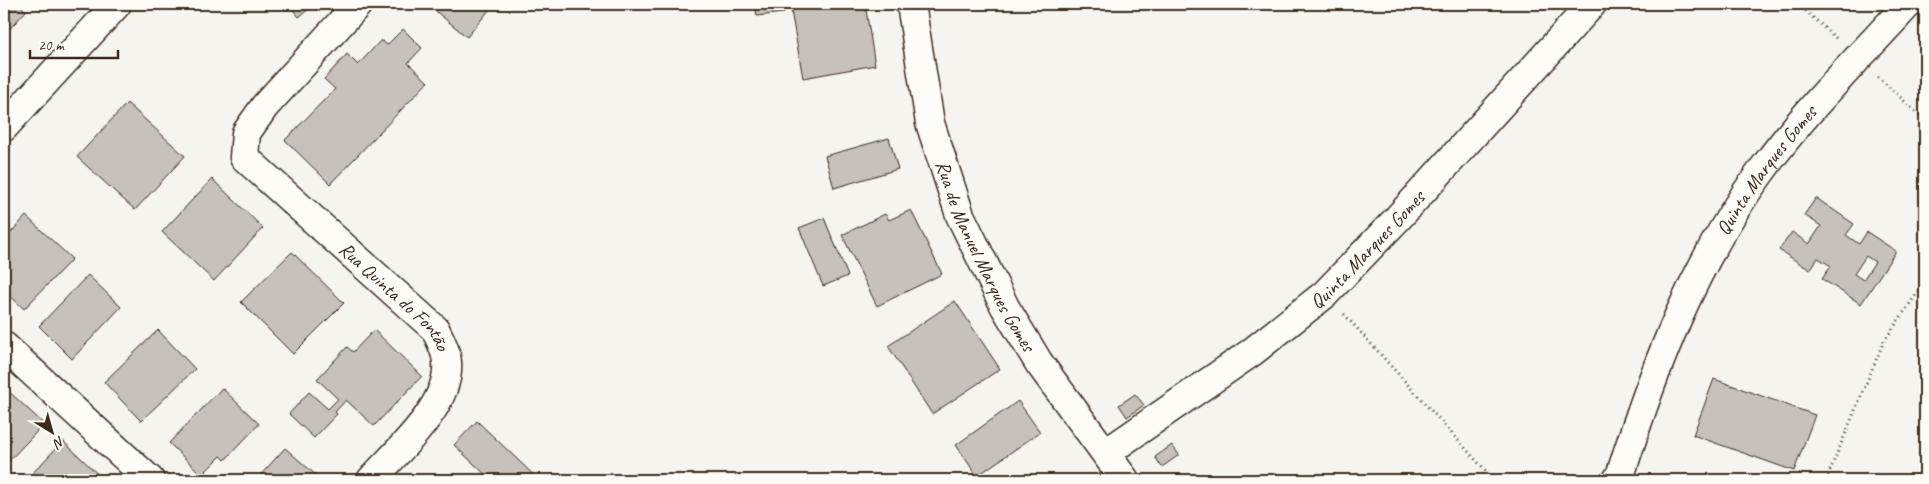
<svg xmlns="http://www.w3.org/2000/svg" width="1929" height="484" font-family="Caveat,sans-serif">
<style>
.building{fill:#c7c1bb;stroke:#3b2a1e;fill-rule:evenodd}
.lines{fill:none;stroke-linecap:round;stroke-linejoin:round}
.minor-casing{stroke:#3b2a1e;stroke-width:31}
.major-casing{stroke:#3b2a1e;stroke-width:31}
.path{stroke:#3b2a1e;stroke-width:3;stroke-dasharray:1 4;stroke-linecap:butt}
.minor{stroke:#fdfcf7;stroke-width:28}
.major{stroke:#fdfcf7;stroke-width:28}
.labels{text-anchor:middle;stroke-width:4;stroke-linejoin:round;paint-order:stroke}
.street-label{font-size:20px;fill:#3b2a1e;stroke:#fdfcf7}
</style>
<rect width="100%" height="100%" fill="#f5f4ee"/>
<filter id="ink" filterUnits="userSpaceOnUse"><feTurbulence type="fractalNoise" baseFrequency=".02" numOctaves="2"/><feDisplacementMap in="SourceGraphic" scale="10" xChannelSelector="R" yChannelSelector="G"/><feConvolveMatrix kernelMatrix="1 2 1 2 8 2 1 2 1" color-interpolation-filters="sRGB"/></filter>
<g filter="url(#ink)">
<path class="building" d="M 4,4 L 19,4 L 26,11 L 4,35 Z
M 288,4 L 315,4 L 299,17 Z
M 427,4 L 484,4 L 490,9 L 467,37 Z
M 755,4 L 783,4 L 784,13 L 757,16 Z
M 795,4 L 865,4 L 875,65 L 803,78 L 790,5 Z
M 403,29 L 422,48 L 408,63 L 428,82 L 330,184 L 285,140 L 335,89 L 324,79 L 347,54 L 358,65 L 381,40 L 387,45 Z
M 127,103 L 185,156 L 135,210 L 77,157 Z
M 889,138 L 898,169 L 834,188 L 825,156 Z
M 212,179 L 263,228 L 214,281 L 162,232 Z
M 1816,198 L 1854,224 L 1846,235 L 1859,244 L 1867,232 L 1896,251 L 1861,304 L 1822,279 L 1831,266 L 1818,258 L 1810,270 L 1779,250 L 1792,232 L 1809,244 L 1821,226 L 1804,215 ZM 1866,256 L 1875,262 L 1863,280 L 1854,274 Z
M 911,210 L 942,274 L 877,306 L 842,235 L 885,214 L 889,220 Z
M 26,216 L 72,259 L 24,309 L 4,290 L 4,240 Z
M 824,218 L 848,276 L 823,286 L 799,228 Z
M 292,252 L 344,303 L 293,354 L 241,302 Z
M 88,275 L 121,307 L 72,359 L 39,326 Z
M 955,301 L 1000,369 L 932,414 L 888,346 Z
M 158,330 L 195,369 L 141,421 L 104,382 Z
M 374,330 L 422,376 L 374,426 L 346,400 L 335,412 L 337,414 L 314,438 L 289,414 L 309,392 L 328,409 L 338,399 L 317,379 L 347,347 L 353,352 Z
M 1714,379 L 1815,415 L 1794,471 L 1693,435 Z
M 4,387 L 44,424 L 7,463 L 4,460 Z
M 222,388 L 259,424 L 225,460 L 221,456 L 202,475 L 169,443 Z
M 1135,394 L 1144,405 L 1127,417 L 1119,405 Z
M 1018,401 L 1040,432 L 977,476 L 956,445 Z
M 477,421 L 539,480 L 491,480 L 454,445 Z
M 63,441 L 104,480 L 26,480 Z
M 1172,445 L 1179,455 L 1162,467 L 1155,457 Z
M 285,448 L 317,476 L 313,480 L 256,480 Z"/>
<g class="lines">
<g class="minor-casing">
<g id="minor">
<path id="s1" d="M 358,4 L 265,106 L 246,133 L 244,157 L 435,329 C 440,339 446,350 447,362 C 451,405 398,450 371,480"/>
<path d="M 4,346 L 150,480"/>
<path id="s2" d="M 1106,453 L 1252,352 L 1325,294 L 1398,218 L 1592,4"/>
<path id="s3" d="M 1617,480 L 1621,473 C 1655,365 1695,260 1763,169 C 1806,110 1859,58 1908,4"/>
</g>
</g>
<g class="major-casing">
<g id="major">
<path id="s4" d="M 911,4 L 930,123 L 960,215 L 1005,307 L 1039,363 L 1125,480"/>
<path d="M 4,127 L 117,4"/>
</g>
</g>
<path class="path" d="M 1798,4 L 1837,39
M 1878,77 L 1925,120
M 1344,314 L 1494,480
M 1826,480 L 1884,341 L 1925,282"/>
<use href="#minor" class="minor"/>
<use href="#major" class="major"/>
</g>
</g>
<g class="labels">
<g class="street-label">
<text dy="7" stroke="none"><textPath href="#s3" startOffset="346">Quinta Marques Gomes</textPath></text>
<text dy="7" stroke="none"><textPath href="#s2" startOffset="332">Quinta Marques Gomes</textPath></text>
<text dy="7" stroke="none"><textPath href="#s4" startOffset="265">Rua de Manuel Marques Gomes</textPath></text>
<text dy="7" stroke="none"><textPath href="#s1" startOffset="401">Rua Quinta do Fontão</textPath></text>
</g>
</g>
<rect width="1929" height="484" fill="none" stroke="#fdfcf7" stroke-width="20"/>
<rect x="10" y="10" width="1909" height="464" fill="none" stroke="#3b2a1e" stroke-width="2" filter="url(#ink)"/>
<g transform="translate(52 432) rotate(143)" stroke="#fdfcf7" stroke-width="4" paint-order="stroke">
<path d="M0-4L9 19L0 12L-9 19Z" fill="#3b2a1e"/>
<text y="-8" font-size="14" font-weight="bold" text-anchor="middle" fill="#3b2a1e">N</text>
</g>
<path d="M30 50v8h88v-8" fill="none" stroke="#3b2a1e" stroke-width="2.5"/>
<text x="38" y="50" font-size="15" fill="#3b2a1e" stroke="#fdfcf7" stroke-width="4" paint-order="stroke">20 m</text>
</svg>
